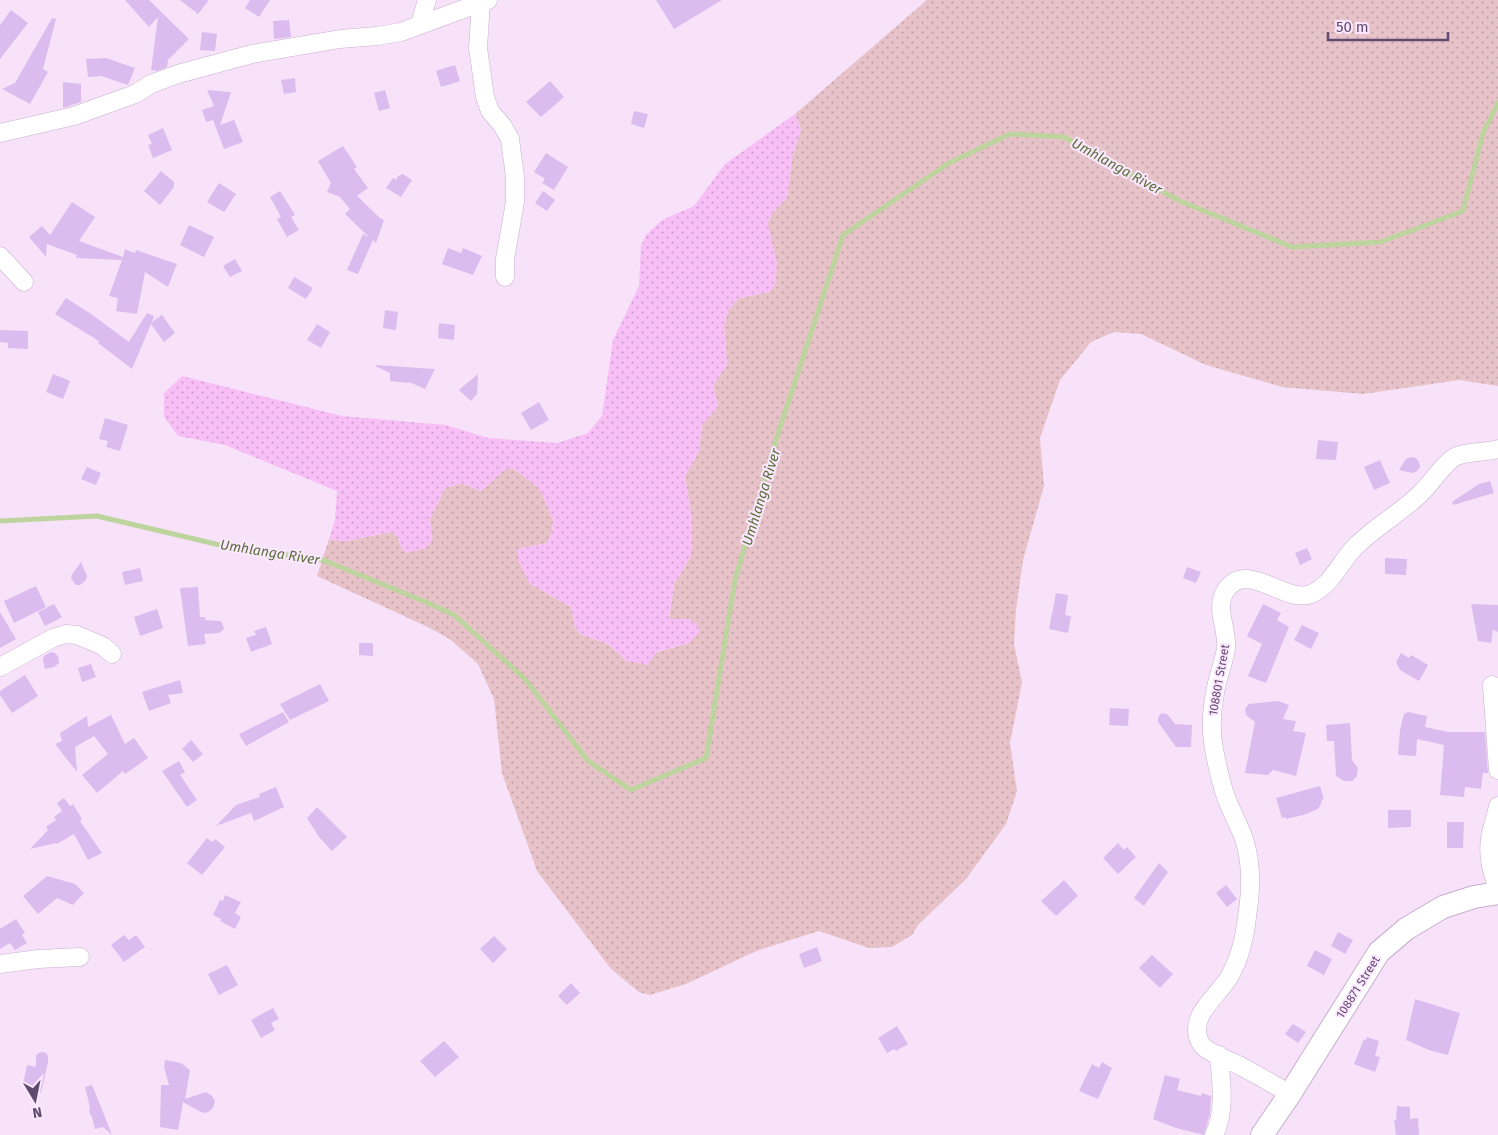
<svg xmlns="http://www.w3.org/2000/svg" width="1498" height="1135" font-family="'Fira Sans',sans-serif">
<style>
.green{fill:url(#green-dots)}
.sand{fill:url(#sand-dots)}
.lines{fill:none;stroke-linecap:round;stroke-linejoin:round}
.stream{stroke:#bed49f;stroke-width:5}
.building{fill:#dcbcee}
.minor-casing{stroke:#c6afcf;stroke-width:19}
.tertiary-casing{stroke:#c6afcf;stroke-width:24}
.minor{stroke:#fff;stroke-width:18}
.tertiary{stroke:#fff;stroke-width:22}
.labels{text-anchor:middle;stroke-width:4;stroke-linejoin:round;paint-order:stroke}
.street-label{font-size:12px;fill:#614a70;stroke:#fbe8fe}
.water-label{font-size:14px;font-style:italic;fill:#5a6f3c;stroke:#fbe8fe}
</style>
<defs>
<pattern id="green-dots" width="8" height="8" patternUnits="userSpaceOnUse" patternTransform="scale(1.25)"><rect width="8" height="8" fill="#e7c2c8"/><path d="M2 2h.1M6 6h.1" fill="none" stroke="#bfa0a7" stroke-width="1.8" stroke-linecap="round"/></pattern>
<pattern id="sand-dots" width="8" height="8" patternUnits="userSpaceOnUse" patternTransform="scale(1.25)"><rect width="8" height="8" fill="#f8bff7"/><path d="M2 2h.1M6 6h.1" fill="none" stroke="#cc9dcc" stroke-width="1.8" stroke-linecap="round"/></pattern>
</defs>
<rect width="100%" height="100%" fill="#f7e2fa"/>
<path class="green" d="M 927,0 L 1498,0 L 1498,386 L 1459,380 L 1363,394 L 1282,387 L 1206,365 L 1141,334 L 1114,332 L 1091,342 L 1060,380 L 1040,438 L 1044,486 L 1023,560 L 1016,610 L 1014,644 L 1022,682 L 1010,743 L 1017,791 L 1006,824 L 966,879 L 918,925 L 912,935 L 892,947 L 869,948 L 819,931 L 756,951 L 686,984 L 650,995 L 639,992 L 611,969 L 537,871 L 502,773 L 494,699 L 478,664 L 451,640 L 430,628 L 317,576 L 329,539 L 345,541 L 392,532 L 398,537 L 402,550 L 432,541 L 430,519 L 445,488 L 462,483 L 481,491 L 506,468 L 514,469 L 539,488 L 553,519 L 552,532 L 547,543 L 519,549 L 529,583 L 571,607 L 575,627 L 580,634 L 608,644 L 627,661 L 689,643 L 689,619 L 669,620 L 674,584 L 690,558 L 692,520 L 685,476 L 699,451 L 702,425 L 718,406 L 713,385 L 727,365 L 724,327 L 728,310 L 739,298 L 769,292 L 777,265 L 767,224 L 772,213 L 787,198 L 792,158 L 801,129 L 795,114 Z"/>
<path class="sand" d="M 795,114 L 801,129 L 792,158 L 787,198 L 772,213 L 768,224 L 777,265 L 775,286 L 769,292 L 739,298 L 728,310 L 724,327 L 727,365 L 713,385 L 718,406 L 702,425 L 699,451 L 685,476 L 692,520 L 692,549 L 690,558 L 674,584 L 669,619 L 689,619 L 697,624 L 700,631 L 689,643 L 657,652 L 647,665 L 627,661 L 608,644 L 580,634 L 575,627 L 571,607 L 529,583 L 518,560 L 518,549 L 547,543 L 552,532 L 553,520 L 539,488 L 514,469 L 506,469 L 481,491 L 462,483 L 445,488 L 430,519 L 432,541 L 426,548 L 407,553 L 402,550 L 398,537 L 392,532 L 345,541 L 329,539 L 335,520 L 337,491 L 225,445 L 178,436 L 164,417 L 164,393 L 182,376 L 342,416 L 446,425 L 488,438 L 557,443 L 588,433 L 602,416 L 613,340 L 639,286 L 641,246 L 646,235 L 662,220 L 694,206 L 725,164 Z"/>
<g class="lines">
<path class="stream" d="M 0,521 L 97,516 L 224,546 L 323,560 L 426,602 L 454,615 L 525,679 L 588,761 L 631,790 L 706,758 L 735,580 L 776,440 L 843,235 L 949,163 L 1010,134 L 1064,137 L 1180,201 L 1292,247 L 1381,242 L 1463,211 L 1483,133 L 1498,103"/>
</g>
<path class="building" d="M 125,0 L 149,0 L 189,39 L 168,60 L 167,67 L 157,71 L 151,70 L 158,17 L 149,27 Z
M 180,0 L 209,0 L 198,14 Z
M 250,0 L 270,0 L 259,17 L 245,8 Z
M 656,0 L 722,0 L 674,29 Z
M 11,10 L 28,23 L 0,59 L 0,25 Z
M 52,18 L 56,19 L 43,69 L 48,72 L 30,104 L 2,89 L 15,83 Z
M 289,20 L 291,37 L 274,39 L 273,21 Z
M 202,32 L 217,34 L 215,51 L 200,50 Z
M 106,58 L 135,68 L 128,85 L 101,76 L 88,77 L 86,59 Z
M 455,65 L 460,81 L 441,87 L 436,71 Z
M 295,78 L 296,92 L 284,94 L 281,80 Z
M 550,81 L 564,97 L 541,117 L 526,102 Z
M 63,82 L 81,84 L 81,102 L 63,108 Z
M 207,90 L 231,92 L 220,125 L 234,120 L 243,142 L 224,149 L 213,120 L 206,122 L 202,110 L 214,106 Z
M 385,90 L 390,108 L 379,111 L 374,93 Z
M 634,111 L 648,114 L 644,128 L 631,124 Z
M 163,128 L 172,150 L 153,158 L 148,145 L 152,144 L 148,135 Z
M 343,146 L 357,167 L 354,169 L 368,188 L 357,196 L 380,218 L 384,220 L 376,243 L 373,240 L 358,274 L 347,270 L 363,234 L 370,238 L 345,214 L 350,209 L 340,197 L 327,192 L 331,183 L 318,161 Z
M 546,153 L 568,167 L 554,190 L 542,183 L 545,179 L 534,172 Z
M 161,171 L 174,182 L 174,187 L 160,205 L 144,191 Z
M 403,174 L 412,180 L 401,197 L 386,188 L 393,178 L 396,180 L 398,176 Z
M 219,183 L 236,194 L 224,212 L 207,202 Z
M 280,191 L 295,215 L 291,217 L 299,230 L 287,237 L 277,219 L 281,217 L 270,197 Z
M 543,191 L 555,200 L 547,211 L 535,203 Z
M 72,202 L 95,217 L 79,241 L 123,257 L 125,249 L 135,253 L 136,250 L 177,264 L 168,287 L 145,272 L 137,314 L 116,311 L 118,298 L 109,296 L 122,260 L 76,258 L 77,255 L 47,244 L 46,257 L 29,237 L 42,226 L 50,235 Z
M 189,225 L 214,237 L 204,257 L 180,245 Z
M 448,248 L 461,253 L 463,248 L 482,256 L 473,275 L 442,264 Z
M 235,259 L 242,271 L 230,277 L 223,266 Z
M 294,277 L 313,288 L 306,299 L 288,288 Z
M 66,298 L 91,314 L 129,342 L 147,313 L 154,316 L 152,322 L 162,315 L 175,333 L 164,342 L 151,324 L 132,369 L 98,343 L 99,341 L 55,314 Z
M 385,310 L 398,312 L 396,330 L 383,328 Z
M 439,323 L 455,325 L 454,340 L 438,338 Z
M 317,324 L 330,332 L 321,348 L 307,340 Z
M 0,330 L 28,331 L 28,349 L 8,348 L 8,343 L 0,342 Z
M 376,365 L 405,367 L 435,369 L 425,389 L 409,382 L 409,383 L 390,381 L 390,373 L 375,366 Z
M 53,374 L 70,381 L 63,399 L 46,392 Z
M 478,374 L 477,394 L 471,401 L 459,390 Z
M 539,402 L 549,420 L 531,430 L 521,413 Z
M 105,418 L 128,425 L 120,451 L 106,447 L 108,441 L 99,439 Z
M 1318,440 L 1338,442 L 1336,460 L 1316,459 Z
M 1411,457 L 1416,458 L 1419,462 L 1420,467 L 1417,471 L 1412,473 L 1399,470 L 1406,459 Z
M 1380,460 L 1390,483 L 1374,490 L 1364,467 Z
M 87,467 L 101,473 L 96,485 L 81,479 Z
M 1490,481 L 1494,493 L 1453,505 L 1452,502 L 1479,484 Z
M 1307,548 L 1312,559 L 1300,565 L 1295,553 Z
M 1385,558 L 1407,559 L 1406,575 L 1385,574 Z
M 81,562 L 87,576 L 86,580 L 80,585 L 76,585 L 71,578 L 72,574 Z
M 1187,567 L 1201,572 L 1196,583 L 1183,578 Z
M 140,568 L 143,581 L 125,585 L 122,572 Z
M 36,586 L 46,607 L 14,623 L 4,601 Z
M 198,587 L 200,617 L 205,617 L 205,620 L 219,621 L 222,622 L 224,629 L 219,633 L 204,634 L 206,644 L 188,646 L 180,588 Z
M 1056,593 L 1068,595 L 1065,615 L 1071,616 L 1068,633 L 1049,629 Z
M 54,604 L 62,617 L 45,626 L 38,612 Z
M 1263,604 L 1281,613 L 1277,620 L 1289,627 L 1266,683 L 1248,676 L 1262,644 L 1247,636 Z
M 1471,604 L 1498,605 L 1498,632 L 1493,630 L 1491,643 L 1478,641 Z
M 157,609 L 163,628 L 140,636 L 134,617 Z
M 0,612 L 16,639 L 0,648 Z
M 1302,625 L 1319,633 L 1311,649 L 1294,640 Z
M 266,627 L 272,644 L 251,652 L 246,638 L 256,635 L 254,631 Z
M 359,643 L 373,643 L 373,656 L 359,655 Z
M 51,652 L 55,653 L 58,656 L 59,663 L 54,667 L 45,669 L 43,660 L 44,656 Z
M 1401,653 L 1409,658 L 1411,655 L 1428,665 L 1419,681 L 1400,670 L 1396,662 Z
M 91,664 L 96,677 L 82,682 L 78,668 Z
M 25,675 L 38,696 L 12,713 L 0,695 L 0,691 Z
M 180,680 L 183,693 L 168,695 L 171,703 L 149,711 L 142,692 Z
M 320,684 L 329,701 L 290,720 L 280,704 Z
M 1278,701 L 1289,705 L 1283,719 L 1296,721 L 1293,731 L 1306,733 L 1296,776 L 1273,770 L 1268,775 L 1245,773 L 1255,722 L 1246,715 L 1245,709 L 1249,704 Z
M 1110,708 L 1129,709 L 1128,726 L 1109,725 Z
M 283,712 L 289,722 L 246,746 L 239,734 Z
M 1408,712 L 1427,716 L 1425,727 L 1448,732 L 1485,732 L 1488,773 L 1483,773 L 1481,789 L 1465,787 L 1464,797 L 1440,795 L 1444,745 L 1417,739 L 1416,756 L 1398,755 L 1400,730 L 1404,714 Z
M 1164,713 L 1168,715 L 1175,724 L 1192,725 L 1191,747 L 1176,747 L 1158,722 L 1158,718 L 1160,714 Z
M 111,715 L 125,744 L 134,738 L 148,758 L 125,774 L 123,771 L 97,793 L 82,775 L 108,754 L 94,736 L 75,747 L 77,772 L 55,744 L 62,741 L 60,733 L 87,716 L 88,727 Z
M 1350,723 L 1352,760 L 1358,768 L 1357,776 L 1352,781 L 1344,781 L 1336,776 L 1334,741 L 1327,741 L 1326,725 Z
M 191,740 L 203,754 L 193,762 L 182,749 Z
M 179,761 L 185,772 L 180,775 L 197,800 L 187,807 L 162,771 Z
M 1320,786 L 1324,799 L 1321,800 L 1322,802 L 1318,809 L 1303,815 L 1286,819 L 1286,817 L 1282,818 L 1276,798 Z
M 276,787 L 284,807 L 254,821 L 251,813 L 216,826 L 236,805 L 260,797 L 259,794 Z
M 64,798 L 70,806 L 73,804 L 82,819 L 80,821 L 102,853 L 88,860 L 74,834 L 57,844 L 56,843 L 30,849 L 48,830 L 46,827 L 56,820 L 54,817 L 62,811 L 57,803 Z
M 317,807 L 347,837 L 332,851 L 319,837 L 307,818 Z
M 1388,810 L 1411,810 L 1411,827 L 1388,828 Z
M 1447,822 L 1464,822 L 1463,848 L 1447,848 Z
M 207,838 L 212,842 L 215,839 L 225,847 L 202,875 L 187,863 Z
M 1118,843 L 1124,850 L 1127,847 L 1136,857 L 1118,874 L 1103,858 Z
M 1159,863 L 1168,872 L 1144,906 L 1134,898 Z
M 47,876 L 75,884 L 84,893 L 73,905 L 57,898 L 38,914 L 23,896 Z
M 1064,880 L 1078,896 L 1056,916 L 1041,901 Z
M 1226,885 L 1237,899 L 1227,907 L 1216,893 Z
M 225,895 L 241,902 L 235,913 L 241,917 L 235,929 L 220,921 L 221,919 L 213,915 L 220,900 L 223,901 Z
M 16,919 L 25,933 L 22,935 L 27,943 L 15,950 L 10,943 L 0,949 L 0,929 Z
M 1338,932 L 1353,940 L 1345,954 L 1331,946 Z
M 124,935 L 129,940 L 136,935 L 145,947 L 124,962 L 111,945 Z
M 494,936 L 507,949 L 493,963 L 480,949 Z
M 817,947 L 822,961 L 804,968 L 799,954 Z
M 1315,950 L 1332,959 L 1324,975 L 1307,966 Z
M 1152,955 L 1173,974 L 1160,988 L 1139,968 Z
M 227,965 L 238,985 L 219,995 L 208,974 Z
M 571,983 L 580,993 L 567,1005 L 558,996 Z
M 1415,999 L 1460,1013 L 1448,1055 L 1429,1050 L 1406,1040 Z
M 273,1008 L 279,1019 L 271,1023 L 275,1030 L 261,1038 L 251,1020 Z
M 1293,1024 L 1306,1032 L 1298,1043 L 1285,1034 Z
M 897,1026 L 908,1044 L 896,1051 L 894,1049 L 887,1053 L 878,1038 Z
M 1367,1037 L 1379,1041 L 1375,1056 L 1380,1057 L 1375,1072 L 1354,1064 L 1364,1039 L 1366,1040 Z
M 444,1041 L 459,1057 L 435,1077 L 420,1061 Z
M 42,1052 L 46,1053 L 48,1056 L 48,1062 L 41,1093 L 36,1093 L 36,1087 L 23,1084 L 27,1065 L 36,1067 L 36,1056 L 38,1053 Z
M 165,1060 L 181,1063 L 190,1070 L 185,1099 L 206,1092 L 212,1096 L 215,1101 L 213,1108 L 208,1112 L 205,1113 L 201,1112 L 183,1102 L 178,1130 L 160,1127 L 161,1085 L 169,1085 L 164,1067 Z
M 1102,1062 L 1112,1068 L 1098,1099 L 1079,1091 L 1092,1064 L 1099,1068 Z
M 1165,1075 L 1180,1079 L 1177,1090 L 1201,1096 L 1202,1093 L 1211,1096 L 1210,1114 L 1204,1135 L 1176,1128 L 1153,1119 Z
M 92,1085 L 101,1107 L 112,1135 L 103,1127 L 95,1129 L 92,1117 L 89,1112 L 90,1107 L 85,1087 Z
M 1397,1106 L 1410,1107 L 1410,1119 L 1418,1118 L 1419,1135 L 1396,1135 L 1394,1120 L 1396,1120 Z"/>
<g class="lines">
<g class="minor-casing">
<path id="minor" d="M 481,2 L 478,48 L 485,97 L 490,111 L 502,125 L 510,139 L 515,177 L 515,202 L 505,259 L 505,277
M 420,24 L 427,0
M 0,133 L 74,116 L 135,94 L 151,84 L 178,74 L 252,54 L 340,39 L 377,36 L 401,32 L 488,0
M 0,256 L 24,282
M 0,667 L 53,638 L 66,634 L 77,635 L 103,646 L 112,654
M 1492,685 L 1498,770
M 1498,806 C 1496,818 1491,828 1490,840 C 1487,857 1493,874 1498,890
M 0,964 L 38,959 L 80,957
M 1290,1094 C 1274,1085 1258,1075 1242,1067 C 1232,1061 1213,1055 1205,1048 C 1202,1046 1199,1040 1198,1037 C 1191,1012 1221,994 1231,974 C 1240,957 1245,936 1247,917 C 1251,892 1252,863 1244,839 C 1239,825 1231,811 1226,797 C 1220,780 1216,761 1213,743 C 1211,728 1212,708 1215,693 C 1217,678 1224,663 1226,648 C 1228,629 1214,608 1226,590 C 1247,559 1284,604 1311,594 C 1333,585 1341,559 1358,544 C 1377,526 1400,513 1419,495 C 1430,485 1442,466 1453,458 C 1464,451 1485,453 1498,449
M 1214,1135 C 1226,1111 1221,1081 1219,1055"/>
</g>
<g class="tertiary-casing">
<path id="tertiary" d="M 1262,1135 L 1290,1094 L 1379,952 L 1406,929 L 1443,907 L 1474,897 L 1498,893"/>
</g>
<use href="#minor" class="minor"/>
<use href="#tertiary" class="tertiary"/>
</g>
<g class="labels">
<g class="street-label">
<text transform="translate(1219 680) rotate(-80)" y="4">108801 Street</text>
<text transform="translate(1358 987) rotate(-58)" y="4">108871 Street</text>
</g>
<g class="water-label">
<text transform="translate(1117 166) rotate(29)" y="5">Umhlanga River</text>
<text transform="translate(761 497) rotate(-73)" y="5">Umhlanga River</text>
<text transform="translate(270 552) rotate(9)" y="5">Umhlanga River</text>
</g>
</g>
<g transform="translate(35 1100) rotate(170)" stroke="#fbe8fe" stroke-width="4" paint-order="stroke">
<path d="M0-4L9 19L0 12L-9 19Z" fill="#614a70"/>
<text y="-8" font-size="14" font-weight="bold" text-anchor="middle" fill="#614a70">N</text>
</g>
<path d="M1328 32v8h120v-8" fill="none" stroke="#614a70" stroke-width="2.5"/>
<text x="1336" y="32" font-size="15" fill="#614a70" stroke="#fbe8fe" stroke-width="4" paint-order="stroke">50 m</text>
</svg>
